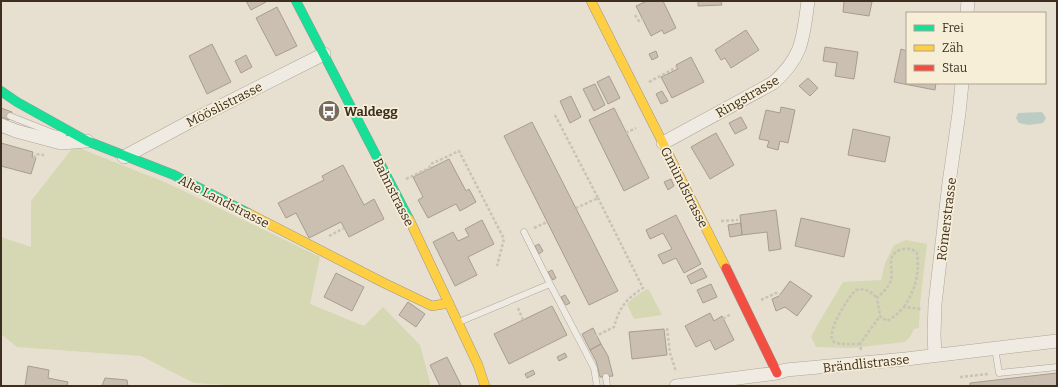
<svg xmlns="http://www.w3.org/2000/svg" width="1058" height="387" font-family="Bitter,serif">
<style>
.green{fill:#d6d7b3}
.water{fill:#bcccc2}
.building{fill:#cbbfb2;stroke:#a89c90}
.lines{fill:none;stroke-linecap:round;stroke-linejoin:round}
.lane-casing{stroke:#ada599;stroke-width:7}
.street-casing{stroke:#ada599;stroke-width:14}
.fast-casing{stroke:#9c958a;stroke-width:10}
.slow-casing{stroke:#9c958a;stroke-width:10}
.jam-casing{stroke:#9c958a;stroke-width:10}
.path{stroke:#c8c2b9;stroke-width:2.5;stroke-dasharray:3 2;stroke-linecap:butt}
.lane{stroke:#efebe3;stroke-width:6}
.street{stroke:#efebe3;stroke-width:13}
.fast{stroke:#16e098;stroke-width:9}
.slow{stroke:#ffcf43;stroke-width:9}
.jam{stroke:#f24e42;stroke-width:9}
.labels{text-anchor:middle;stroke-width:3.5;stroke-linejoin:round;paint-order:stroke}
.street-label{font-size:13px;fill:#3d2e20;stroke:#f7eed8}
.poi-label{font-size:13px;font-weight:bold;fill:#3d2e20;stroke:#f7eed8;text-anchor:start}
</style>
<rect width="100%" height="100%" fill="#e7e0d1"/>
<path class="green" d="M 74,146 L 167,183 L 320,257 L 310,304 L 364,326 L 383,307 L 420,345 L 431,386 L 244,386 L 194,383 L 141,356 L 17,347 L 1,334 L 1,237 L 31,247 L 31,201 Z
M 906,240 L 927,244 L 920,304 L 919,328 L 914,329 L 910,337 L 905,342 L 852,348 L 816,347 L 811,337 L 818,324 L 843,282 L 881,280 L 885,263 L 894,245 Z
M 647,289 L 649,290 L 662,315 L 634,319 L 627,304 L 633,298 Z"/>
<path class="water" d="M 1042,112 L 1046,118 L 1043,123 L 1029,125 L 1019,123 L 1016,118 L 1018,113 Z"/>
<path class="building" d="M 246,1 L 265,1 L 266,2 L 251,10 Z
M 647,1 L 663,1 L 676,28 L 664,34 L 662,30 L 651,36 L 636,6 Z
M 698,1 L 721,1 L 722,5 L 698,6 Z
M 844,1 L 868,1 L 872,2 L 869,16 L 843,12 Z
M 277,7 L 297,46 L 276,56 L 256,18 Z
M 746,30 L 759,50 L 731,68 L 725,58 L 721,60 L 715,50 Z
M 212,44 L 231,82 L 207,94 L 189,56 Z
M 825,47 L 858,52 L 854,79 L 835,76 L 837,63 L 823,61 Z
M 901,49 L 907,51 L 907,83 L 936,83 L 935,90 L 894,82 Z
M 656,51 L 658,57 L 652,60 L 649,54 Z
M 246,55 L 252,67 L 241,73 L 235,61 Z
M 691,57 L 704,82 L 672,98 L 661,77 L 678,69 L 676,65 Z
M 609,76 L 620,98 L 608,104 L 597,82 Z
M 808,78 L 818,88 L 810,96 L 799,86 Z
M 595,84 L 605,105 L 594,111 L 583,89 Z
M 662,91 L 668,101 L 661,104 L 656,94 Z
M 571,96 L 581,117 L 570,123 L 560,101 Z
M 781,107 L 795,110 L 788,143 L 780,141 L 778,150 L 767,147 L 769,141 L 759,139 L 766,110 L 780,113 Z
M 1,108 L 12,112 L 9,120 L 1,117 Z
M 614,108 L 649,178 L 624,191 L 589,120 Z
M 741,117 L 747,128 L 735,134 L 729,123 Z
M 532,122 L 618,291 L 589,305 L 504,136 Z
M 853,129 L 890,137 L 885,162 L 848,155 Z
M 716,133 L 734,165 L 710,179 L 691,147 Z
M 1,143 L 33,152 L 32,157 L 36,158 L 31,174 L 1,166 Z
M 449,159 L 466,191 L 469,189 L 476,202 L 460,211 L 456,204 L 428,218 L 418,200 L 423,197 L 413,177 Z
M 343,165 L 364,205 L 374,199 L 384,219 L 349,237 L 341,222 L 309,238 L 296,213 L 286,218 L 278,203 L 324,180 L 322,176 Z
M 671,179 L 674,186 L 668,190 L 664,182 Z
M 776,210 L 781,249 L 769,251 L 767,232 L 742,235 L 740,215 Z
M 676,215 L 701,264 L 684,273 L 676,258 L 663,264 L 658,255 L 672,249 L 663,233 L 650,239 L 646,230 Z
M 801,218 L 850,229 L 844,257 L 795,246 Z
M 482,220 L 494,244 L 468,257 L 477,275 L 455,286 L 433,242 L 453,232 L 458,241 L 469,236 L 465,229 Z
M 741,223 L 742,235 L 730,237 L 728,225 Z
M 539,244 L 543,251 L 539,254 L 535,246 Z
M 702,268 L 707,277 L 691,284 L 687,276 Z
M 552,270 L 556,278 L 553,280 L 548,272 Z
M 336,273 L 364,287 L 352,311 L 324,297 Z
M 790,281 L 812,296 L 797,316 L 785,307 L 776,311 L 772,299 L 779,296 Z
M 711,284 L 717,297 L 703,303 L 697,290 Z
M 565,295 L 570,303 L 566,305 L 561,297 Z
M 408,302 L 425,314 L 416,327 L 399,315 Z
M 552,306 L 567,335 L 509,364 L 494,334 Z
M 710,313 L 714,321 L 722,316 L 734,340 L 715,350 L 710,340 L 696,347 L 685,326 Z
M 593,328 L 601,344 L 590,350 L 582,334 Z
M 664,329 L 667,355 L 632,359 L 629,332 Z
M 601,344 L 608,356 L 613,376 L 600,377 L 596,361 L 590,350 Z
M 565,353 L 567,357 L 559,361 L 557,357 Z
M 447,357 L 461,385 L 460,386 L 440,386 L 430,365 Z
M 28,366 L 49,370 L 48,378 L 68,382 L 67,386 L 25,386 Z
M 533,370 L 535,374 L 527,378 L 525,374 Z
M 1057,373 L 1057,386 L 970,386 L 970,383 Z
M 105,378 L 127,380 L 128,386 L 102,386 Z"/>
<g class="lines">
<g class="lane-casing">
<path id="lane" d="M 10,116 L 53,133 L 63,135
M 524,232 L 550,284 L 594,368 L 597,386
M 459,322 L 550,284
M 995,348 L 999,373 L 1057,367
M 606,377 L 607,386"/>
</g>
<g class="street-casing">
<path id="street" d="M 967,13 L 968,1
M 1,125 L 16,131 L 61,143 L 87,141
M 663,143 L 773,83 C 803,57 803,38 808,1
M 124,157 L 191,121 L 324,54
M 935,355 L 934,335 L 935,304 L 949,183 L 959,113 L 962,83
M 676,386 L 777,373 L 786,370 L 906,359 L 1057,341"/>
</g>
<g class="fast-casing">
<path id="fast" d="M 296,1 L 409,219
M 1,91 L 17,102 L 87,141 L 174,175 L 248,213"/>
</g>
<g class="slow-casing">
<path id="slow" d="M 591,1 L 726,268
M 248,213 L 384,283 L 432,306 L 449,303
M 409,219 L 478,365 L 485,386"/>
</g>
<g class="jam-casing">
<path id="jam" d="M 726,268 L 777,373"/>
</g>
<path class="path" d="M 635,15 L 639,21 L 643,19
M 649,82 L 677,67
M 555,115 L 598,198 L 576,208
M 626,133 L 636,128
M 34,158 L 36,154 L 44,155
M 406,179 L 429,168 L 431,164 L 459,151 L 504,239 L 497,266
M 721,221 L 738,220
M 534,228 L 547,222
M 329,236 L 344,228
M 761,300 L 776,293 L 780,295
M 904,307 C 915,290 920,274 917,253 C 913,249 909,248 903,249 C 884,254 894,268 891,280 C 889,287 882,293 877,298 L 880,316 L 887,321 L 895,316 L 904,307 L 921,309
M 518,308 L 523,320
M 723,319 L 731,314
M 667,328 L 670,353 L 676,372
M 590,339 L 614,327 C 619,308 626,299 643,288 L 598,198
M 860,344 L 841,344 L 834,342 C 832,339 831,337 832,333 C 833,323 848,297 856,290 C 866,288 870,291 877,298
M 861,350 L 860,344 L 880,316
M 960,377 L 988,374"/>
<use href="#lane" class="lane"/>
<use href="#street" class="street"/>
<use href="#fast" class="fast"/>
<use href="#slow" class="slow"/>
<use href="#jam" class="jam"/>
</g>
<defs>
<g id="bus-disc" transform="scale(1.15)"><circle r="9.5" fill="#786c5e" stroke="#f7eed8"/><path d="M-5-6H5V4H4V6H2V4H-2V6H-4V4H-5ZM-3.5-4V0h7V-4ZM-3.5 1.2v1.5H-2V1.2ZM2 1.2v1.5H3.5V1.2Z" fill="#fff"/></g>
</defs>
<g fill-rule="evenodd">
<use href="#bus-disc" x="329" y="111"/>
</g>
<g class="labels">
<g class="street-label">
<text transform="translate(747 96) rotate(-30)" y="5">Ringstrasse</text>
<text transform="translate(224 104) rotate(-27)" y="5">Mööslistrasse</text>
<text transform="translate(685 187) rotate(63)" y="5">Gmündstrasse</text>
<text transform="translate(394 192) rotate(63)" y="5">Bahnstrasse</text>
<text transform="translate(224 201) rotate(27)" y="5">Alte Landstrasse</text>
<text transform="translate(946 219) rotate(-83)" y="5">Römerstrasse</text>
<text transform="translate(866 363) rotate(-6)" y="5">Brändlistrasse</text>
</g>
<g class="poi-label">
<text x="344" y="116">Waldegg</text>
</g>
</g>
<rect width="1058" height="387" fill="none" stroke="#3d2e20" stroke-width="4"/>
<rect x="906" y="12" width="140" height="72" fill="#f7eed8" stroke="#ada18e"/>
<rect x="914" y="25" width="20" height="6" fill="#16e098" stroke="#ada18e"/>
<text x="942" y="32" font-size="12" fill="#3d2e20">Frei</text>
<rect x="914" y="45" width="20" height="6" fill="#ffcf43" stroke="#ada18e"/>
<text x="942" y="52" font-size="12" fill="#3d2e20">Zäh</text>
<rect x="914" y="65" width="20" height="6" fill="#f24e42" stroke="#ada18e"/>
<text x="942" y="72" font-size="12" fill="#3d2e20">Stau</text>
</svg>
